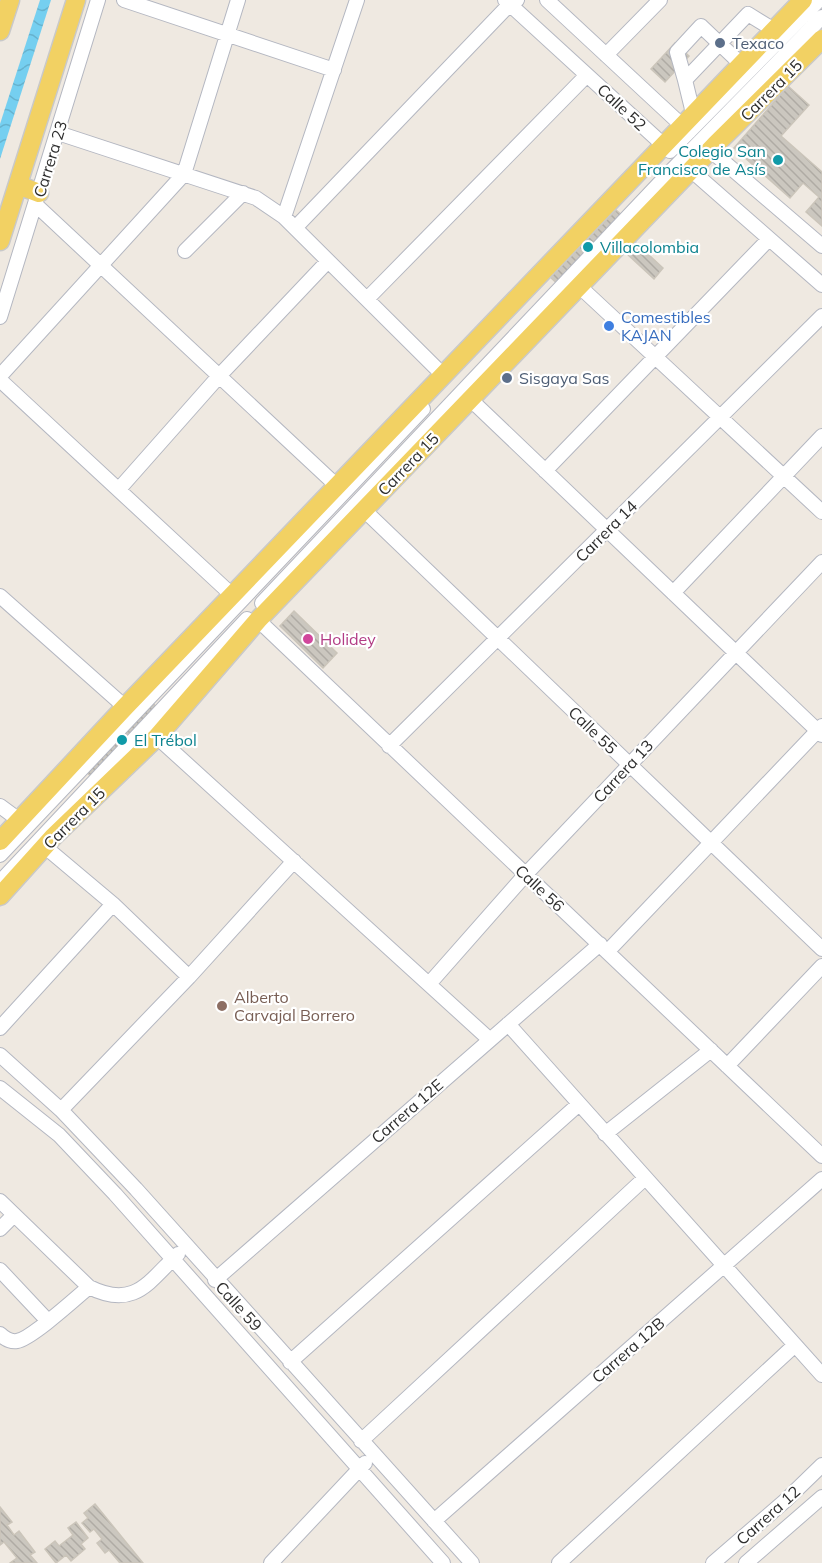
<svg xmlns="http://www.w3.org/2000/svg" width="822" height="1563" font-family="Mulish,sans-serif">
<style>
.water{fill:url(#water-waves)}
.building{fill:url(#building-back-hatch);stroke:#cbc5ba;stroke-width:1.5}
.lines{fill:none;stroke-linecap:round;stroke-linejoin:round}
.minor-casing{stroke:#b4b7c1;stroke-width:16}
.major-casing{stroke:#c9c9c9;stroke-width:21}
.minor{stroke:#fff;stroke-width:14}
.major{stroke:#f2d163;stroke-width:18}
.service-dot{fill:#5c6f8a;stroke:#fff;stroke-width:2}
.culture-dot{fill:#0f9aa8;stroke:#fff;stroke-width:2}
.shop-dot{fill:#3f7fe0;stroke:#fff;stroke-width:2}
.hotel-dot{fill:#d1479c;stroke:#fff;stroke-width:2}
.education-dot{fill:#8d6e63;stroke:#fff;stroke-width:2}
.labels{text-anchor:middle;stroke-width:4.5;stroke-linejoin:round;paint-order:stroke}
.service-label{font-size:16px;fill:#4e5e75;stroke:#fff;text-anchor:start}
.street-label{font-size:16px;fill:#2e2e2e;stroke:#fff}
.culture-label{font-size:16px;fill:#0d838f;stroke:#fff;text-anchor:start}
.shop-label{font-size:16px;fill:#366cbe;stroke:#fff;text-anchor:start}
.hotel-label{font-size:16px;fill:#b23c85;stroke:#fff;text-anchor:start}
.education-label{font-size:16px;fill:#785e54;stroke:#fff;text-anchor:start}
</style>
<defs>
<pattern id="water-waves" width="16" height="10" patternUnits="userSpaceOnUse" patternTransform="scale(1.5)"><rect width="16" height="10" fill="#75cff0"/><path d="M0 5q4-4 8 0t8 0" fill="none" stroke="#66b2ce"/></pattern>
<pattern id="building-back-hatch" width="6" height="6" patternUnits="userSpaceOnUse" patternTransform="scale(1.5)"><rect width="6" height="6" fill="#cbc7bf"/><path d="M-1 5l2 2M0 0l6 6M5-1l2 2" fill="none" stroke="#afaba4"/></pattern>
</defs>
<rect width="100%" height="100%" fill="#efe9e1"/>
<path class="water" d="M 40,0 L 51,0 L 0,159 L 0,124 Z"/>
<path class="building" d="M 675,43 L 689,56 L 665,82 L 651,69 Z
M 788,86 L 809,105 L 781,136 L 822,172 L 822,226 L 806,212 L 819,197 L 803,183 L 790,198 L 734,148 Z
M 616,210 L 625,218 L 560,286 L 550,277 Z
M 636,243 L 663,268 L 654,279 L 626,253 Z
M 294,611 L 337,653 L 323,668 L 280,626 Z
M 151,701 L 159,710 L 94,779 L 85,771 Z
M 95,1504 L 143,1563 L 120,1563 L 109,1550 L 105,1553 L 97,1543 L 102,1539 L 94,1529 L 90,1532 L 82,1523 L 88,1518 L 84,1513 Z
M 0,1507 L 12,1522 L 7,1525 L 14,1535 L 19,1531 L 35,1552 L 30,1555 L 37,1563 L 10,1563 L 17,1558 L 4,1542 L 0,1545 Z
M 76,1522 L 88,1538 L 81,1544 L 85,1549 L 71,1561 L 66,1555 L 56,1563 L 45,1549 L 55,1541 L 59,1546 L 73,1535 L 68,1528 Z"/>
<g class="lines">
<g class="minor-casing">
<path id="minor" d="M 124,0 L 334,70
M 505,0 L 670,151
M 547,0 L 689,132
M 606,55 L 660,0
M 685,80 L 677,52 L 701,26 L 741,64
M 693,113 L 685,80 L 748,14 L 774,30
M 58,133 L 256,198 L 284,217 L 443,375
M 703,144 L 822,246
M 671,150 L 819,0
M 684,164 L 822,285
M 35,204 L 337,486
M 284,217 L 357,0
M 295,228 L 510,4 L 517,0
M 185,251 L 243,193
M 579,286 L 822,512
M 367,299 L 587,75
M 0,317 L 98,0
M 0,376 L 184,174 L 238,0
M 0,380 L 232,595
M 470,399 L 822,735
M 545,471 L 768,240
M 120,488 L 220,375 L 328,261
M 364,510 L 822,949
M 673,593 L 822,436
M 0,596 L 125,707
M 262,603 L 673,169 L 822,17
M 258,620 L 822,1156
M 157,737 L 489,1039
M 389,746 L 822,316
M 0,806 L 19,820
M 44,846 L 113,904 L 189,977
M 0,855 L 423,409
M 0,882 L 247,619
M 608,951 L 822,726
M 429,984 L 526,874 L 822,562
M 508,1024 L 822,1375
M 0,1028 L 113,904
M 0,1055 L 61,1110 L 136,1189 L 472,1563
M 727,1066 L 822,966
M 0,1088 L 59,1135 L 115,1194 L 443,1563
M 61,1110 L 189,977 L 294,861
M 605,1134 L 711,1050
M 0,1201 L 89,1287 C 135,1310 149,1281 178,1254
M 0,1229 L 14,1215
M 0,1270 L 47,1320
M 215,1280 L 600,944
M 0,1334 C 4,1338 10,1342 17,1341 C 31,1339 76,1298 89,1287
M 290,1362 L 579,1104
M 361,1441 L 645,1178
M 434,1521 L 822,1179
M 271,1563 L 365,1463
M 559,1563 L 795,1345
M 713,1563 L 786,1500 L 822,1465
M 746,1563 L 822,1497"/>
</g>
<g class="major-casing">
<path id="major" d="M 0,31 L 10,0
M 18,185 L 39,193
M 0,241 L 76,0
M 0,841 L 125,707 L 803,0
M 0,896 L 53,837 L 157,737 L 258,620 L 513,355 L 715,145 L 822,39"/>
</g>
<use href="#minor" class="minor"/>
<use href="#major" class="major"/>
</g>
<g class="service-dot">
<circle cx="720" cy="43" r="6"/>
<circle cx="507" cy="378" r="6"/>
</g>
<g class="culture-dot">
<circle cx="778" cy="160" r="6"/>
<circle cx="588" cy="247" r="6"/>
<circle cx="122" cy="740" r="6"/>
</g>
<circle class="shop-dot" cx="609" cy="326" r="6"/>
<circle class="hotel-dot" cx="308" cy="639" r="6"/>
<circle class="education-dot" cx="222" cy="1006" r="6"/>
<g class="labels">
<g class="service-label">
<text x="732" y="49">Texaco</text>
<text x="519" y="384">Sisgaya Sas</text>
</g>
<g class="street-label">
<text transform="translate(771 90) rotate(-45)" y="6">Carrera 15</text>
<text transform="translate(622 107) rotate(43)" y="6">Calle 52</text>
<text transform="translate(50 159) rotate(-73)" y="6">Carrera 23</text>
<text transform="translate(408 464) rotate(-46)" y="6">Carrera 15</text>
<text transform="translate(606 531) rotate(-45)" y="6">Carrera 14</text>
<text transform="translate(593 730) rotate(44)" y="6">Calle 55</text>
<text transform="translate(623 771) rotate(-47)" y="6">Carrera 13</text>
<text transform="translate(74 818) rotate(-45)" y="6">Carrera 15</text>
<text transform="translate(540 888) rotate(43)" y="6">Calle 56</text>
<text transform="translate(407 1111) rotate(-41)" y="6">Carrera 12E</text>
<text transform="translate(239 1306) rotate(48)" y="6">Calle 59</text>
<text transform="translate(628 1350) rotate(-41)" y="6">Carrera 12B</text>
<text transform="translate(768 1515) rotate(-42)" y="6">Carrera 12</text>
</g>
<g class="culture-label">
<text x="766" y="157" text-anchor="end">Colegio San<tspan x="766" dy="18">Francisco de Asís</tspan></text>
<text x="600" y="253">Villacolombia</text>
<text x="134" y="746">El Trébol</text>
</g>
<g class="shop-label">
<text x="621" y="323">Comestibles<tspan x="621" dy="18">KAJAN</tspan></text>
</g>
<g class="hotel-label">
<text x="320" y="645">Holidey</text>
</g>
<g class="education-label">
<text x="234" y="1003">Alberto<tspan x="234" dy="18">Carvajal Borrero</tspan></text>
</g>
</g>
</svg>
